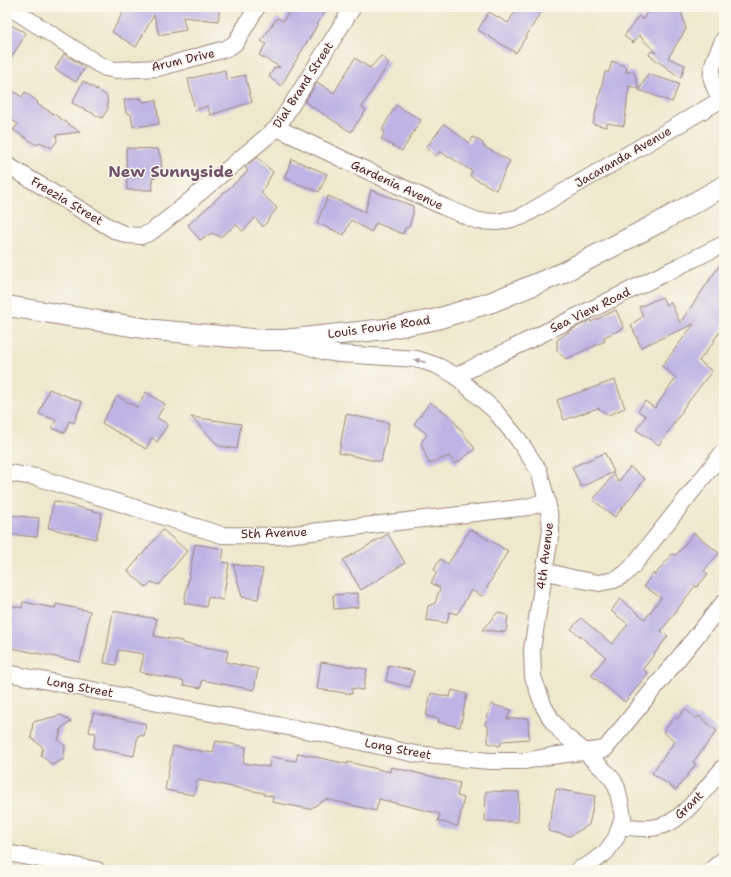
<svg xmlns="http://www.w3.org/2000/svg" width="731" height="877" font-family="'Shantell Sans',sans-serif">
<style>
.building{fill:#beb3e4}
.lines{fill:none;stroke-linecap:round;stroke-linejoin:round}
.minor-casing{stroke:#9c847c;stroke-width:18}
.major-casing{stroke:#9c847c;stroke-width:22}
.minor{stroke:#fff;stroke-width:16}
.major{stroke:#fff;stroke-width:20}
.oneway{fill:#ae9aa0}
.labels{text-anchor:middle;stroke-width:3;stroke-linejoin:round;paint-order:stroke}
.street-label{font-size:12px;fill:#4a1f2b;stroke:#fbf7ec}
.district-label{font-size:16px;font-weight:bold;fill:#73536c;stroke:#fbf7ec}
</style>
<rect width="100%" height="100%" fill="#fbf7ec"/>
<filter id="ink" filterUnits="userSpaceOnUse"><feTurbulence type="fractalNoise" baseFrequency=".025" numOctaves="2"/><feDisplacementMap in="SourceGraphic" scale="8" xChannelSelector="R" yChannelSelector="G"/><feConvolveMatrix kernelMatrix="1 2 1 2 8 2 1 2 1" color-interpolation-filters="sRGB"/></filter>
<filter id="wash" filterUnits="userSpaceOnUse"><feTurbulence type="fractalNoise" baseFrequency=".012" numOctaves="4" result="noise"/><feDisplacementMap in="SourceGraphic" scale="16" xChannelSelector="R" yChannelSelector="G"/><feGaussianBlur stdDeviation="0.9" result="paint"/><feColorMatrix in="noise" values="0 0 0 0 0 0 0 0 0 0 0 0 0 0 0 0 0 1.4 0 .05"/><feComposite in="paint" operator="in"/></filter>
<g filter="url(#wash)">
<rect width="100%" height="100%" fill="#eee8cd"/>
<g id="blocks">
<path class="building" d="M 126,7 L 220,7 L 218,21 L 183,17 L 186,30 L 159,35 L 154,15 L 136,47 L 112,32 Z
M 292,7 L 329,7 L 317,24 L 318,24 L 301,52 L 281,86 L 269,77 L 274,68 L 280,67 L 259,55 L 266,44 L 261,41 L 277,18 L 283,21 Z
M 518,7 L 544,7 L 516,53 L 478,30 L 489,12 L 508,23 Z
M 649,7 L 680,7 L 686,29 L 668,58 L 685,65 L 681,78 L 649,55 L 651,51 L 656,53 L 639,35 L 633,43 L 624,36 L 639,16 L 643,20 Z
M 7,23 L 26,33 L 7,65 Z
M 64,54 L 85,67 L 76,82 L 55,69 Z
M 381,56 L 389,63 L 362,107 L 366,110 L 351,132 L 305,102 L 317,82 L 334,93 L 355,58 L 370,68 Z
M 612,61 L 627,67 L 626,72 L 634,72 L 639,89 L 629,86 L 624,126 L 607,123 L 607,127 L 593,124 L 605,72 L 609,72 Z
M 225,70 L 226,79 L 245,75 L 252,102 L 210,115 L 208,106 L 195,110 L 188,79 Z
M 648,74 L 679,84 L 672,102 L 639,90 Z
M 83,81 L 107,96 L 108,109 L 102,118 L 72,103 Z
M 7,87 L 22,97 L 25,92 L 38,102 L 37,104 L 57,116 L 80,132 L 56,135 L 57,141 L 52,148 L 40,142 L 37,145 L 13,130 L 18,124 L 7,117 Z
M 141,98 L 143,102 L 156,100 L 159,124 L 133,127 L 131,114 L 126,113 L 124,100 Z
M 396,105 L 421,120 L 402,151 L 381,139 L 385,132 L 382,130 Z
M 444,124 L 470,143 L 473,137 L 483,143 L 483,146 L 510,161 L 496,190 L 470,176 L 472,171 L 450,157 L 449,158 L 440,151 L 436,156 L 426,148 Z
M 126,148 L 158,149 L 161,159 L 162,175 L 152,178 L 153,190 L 127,190 Z
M 257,157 L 273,172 L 261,193 L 277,208 L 263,227 L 255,218 L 243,231 L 236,225 L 220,237 L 212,233 L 200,240 L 188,225 L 248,171 L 245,167 Z
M 292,159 L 327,174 L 319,192 L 284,178 Z
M 371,190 L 413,206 L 413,213 L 409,227 L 405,228 L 403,234 L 376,223 L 371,232 L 351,220 L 344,235 L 317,223 L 328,196 L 365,212 Z
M 724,259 L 724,326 L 714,340 L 715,340 L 699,361 L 712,371 L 682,410 L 683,410 L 659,445 L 636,430 L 646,416 L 638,411 L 645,401 L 655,408 L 676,378 L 662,366 L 694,324 L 641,347 L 631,325 L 643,316 L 639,307 L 662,297 L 666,305 L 671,303 L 680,323 Z
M 616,310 L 624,328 L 604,337 L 605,341 L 566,359 L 557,351 L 557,340 L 571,330 L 590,320 L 591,322 Z
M 615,380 L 625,408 L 608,415 L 598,408 L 564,420 L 557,400 Z
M 49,389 L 82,402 L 74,423 L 69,421 L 65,433 L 52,428 L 56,420 L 39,414 Z
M 146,392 L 165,404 L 157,418 L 168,424 L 157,442 L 152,437 L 146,449 L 102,423 L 117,396 L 137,407 Z
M 430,402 L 450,416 L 475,449 L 455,464 L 449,456 L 429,464 L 421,443 L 427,434 L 414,424 Z
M 346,414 L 389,423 L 381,462 L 339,453 Z
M 191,417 L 241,424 L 237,449 L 219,446 Z
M 605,453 L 614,472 L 581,487 L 572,467 Z
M 630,467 L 645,479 L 615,517 L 593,500 L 614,474 L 618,482 Z
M 54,501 L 102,513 L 96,539 L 48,528 Z
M 7,515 L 39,518 L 37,537 L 7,534 Z
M 470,529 L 508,551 L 482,596 L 471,590 L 457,614 L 449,612 L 447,623 L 426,620 L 428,606 L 435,603 L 440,588 L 431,583 L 437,572 L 434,570 L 440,559 L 448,564 Z
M 163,530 L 187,551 L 159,585 L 151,582 L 146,587 L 128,571 Z
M 694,533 L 719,553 L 704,571 L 708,574 L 697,587 L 695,586 L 661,631 L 668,636 L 643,669 L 648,673 L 625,702 L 591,675 L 606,657 L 571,629 L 581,618 L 612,644 L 628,624 L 611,611 L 620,599 L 645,619 L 661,598 L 644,586 L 653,573 L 655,575 L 672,554 L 676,555 Z
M 388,534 L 405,563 L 361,590 L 343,560 Z
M 195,544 L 224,549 L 222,562 L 229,563 L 223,600 L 208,597 L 206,607 L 184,603 Z
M 233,564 L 263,569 L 258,599 L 242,597 Z
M 358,593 L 358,607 L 334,609 L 333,595 Z
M 23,602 L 55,608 L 56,604 L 90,611 L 80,662 L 7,647 L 7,605 L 22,608 Z
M 113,611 L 157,619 L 154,636 L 182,641 L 182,643 L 228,651 L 226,662 L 258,669 L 254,690 L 202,680 L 201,688 L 183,685 L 184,681 L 140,672 L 144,654 L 118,650 L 116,665 L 104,663 Z
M 498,612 L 508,616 L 506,632 L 482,630 Z
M 321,662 L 367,669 L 363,690 L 352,688 L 352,694 L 317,689 Z
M 389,665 L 414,671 L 410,687 L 386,681 Z
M 452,690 L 467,694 L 460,727 L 438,722 L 439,719 L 426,716 L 431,693 L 450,697 Z
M 491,704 L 511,710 L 507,719 L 528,718 L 529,739 L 502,741 L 500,746 L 488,743 L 488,726 L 485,725 Z
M 685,709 L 696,718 L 699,716 L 717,731 L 693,762 L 696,764 L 676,790 L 652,773 L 675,741 L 663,732 L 675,717 L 677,719 Z
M 93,713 L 146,724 L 144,736 L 138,735 L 134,756 L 93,748 L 96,733 L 89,732 Z
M 61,715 L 71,722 L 62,727 L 58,740 L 65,746 L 64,759 L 52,765 L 41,755 L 43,747 L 31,738 L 33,722 Z
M 216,741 L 246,747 L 243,763 L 269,767 L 271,757 L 296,761 L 298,753 L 348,764 L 348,762 L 390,772 L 391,767 L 460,783 L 457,796 L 464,798 L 458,826 L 438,821 L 440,814 L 379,799 L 376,811 L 326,799 L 310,809 L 272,802 L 273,796 L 264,795 L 264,793 L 197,780 L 194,795 L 165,790 L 173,746 L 213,753 Z
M 556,789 L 595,796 L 589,825 L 570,836 L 548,831 Z
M 486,791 L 519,792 L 518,822 L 485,821 Z"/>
</g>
</g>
<g filter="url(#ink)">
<use href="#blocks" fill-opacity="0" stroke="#9c847c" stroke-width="1"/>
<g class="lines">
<g class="minor-casing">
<path id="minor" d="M 9,7 L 98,64 L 106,68 L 116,70 L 158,68 L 225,49 L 231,46 L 236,42 L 257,7
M 720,100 C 718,93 713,86 712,79 C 710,65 718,52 724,39
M 277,128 L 444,207 L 478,221 L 498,222 L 521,217 L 724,98
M 7,165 L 114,230 L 127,235 L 141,236 L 151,232 L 174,214 L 277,128 L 353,7
M 290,341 L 326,352 L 340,354 L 417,359 L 438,366 L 456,376 L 495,411 L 518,439 L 539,471 L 547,501 L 550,519 L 551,530 L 532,650 L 533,677 L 544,707 L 553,722 L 564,735 L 584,751 L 607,773 L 613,780 L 617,788 L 621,806 L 623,817 L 616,838 L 606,852 L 590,864 L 578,870
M 456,376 L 724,244
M 7,473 L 36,477 L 222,535 L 277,536 L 528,507 L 547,501
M 544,571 L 572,578 L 599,583 L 614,580 L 625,574 L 632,567 L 724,451
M 7,673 L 178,707 L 321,733 L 415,754 L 490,761 L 525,761 L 551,756 L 605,749 L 724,602
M 621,826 C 635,828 650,830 664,825 C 684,819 710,783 724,767
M 7,853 L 97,870
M 711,870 L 724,859"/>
</g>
<g class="major-casing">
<path id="major" d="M 7,306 L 155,330 L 263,340 L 284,340 L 386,329 L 437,319 L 492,302 L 560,274 L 660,222 L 724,186"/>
</g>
<use href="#minor" class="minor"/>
<use href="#major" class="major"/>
</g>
<defs><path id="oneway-solid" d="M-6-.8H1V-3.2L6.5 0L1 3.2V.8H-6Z"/></defs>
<use class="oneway" href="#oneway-solid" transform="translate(420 361) rotate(-165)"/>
</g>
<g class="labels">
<g class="street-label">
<text transform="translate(183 60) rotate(-13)" y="4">Arum Drive</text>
<text transform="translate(303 85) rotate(-57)" y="4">Dial Brand Street</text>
<text transform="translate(623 157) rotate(-30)" y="4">Jacaranda Avenue</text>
<text transform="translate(397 185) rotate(25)" y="4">Gardenia Avenue</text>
<text transform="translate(67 201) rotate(31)" y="4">Freezia Street</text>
<text transform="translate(590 310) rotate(-26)" y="4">Sea View Road</text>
<text transform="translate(379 327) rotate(-8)" y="4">Louis Fourie Road</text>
<text transform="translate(274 533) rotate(-2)" y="4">5th Avenue</text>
<text transform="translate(545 556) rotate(-83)" y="4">4th Avenue</text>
<text transform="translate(80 687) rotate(11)" y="4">Long Street</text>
<text transform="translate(398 749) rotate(11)" y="4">Long Street</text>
<text transform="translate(689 805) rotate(-44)" y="4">Grant</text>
</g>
<g class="district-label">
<text x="171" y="177">New Sunnyside</text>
</g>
</g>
<rect width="731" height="877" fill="none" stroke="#fbf7ec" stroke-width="24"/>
</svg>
